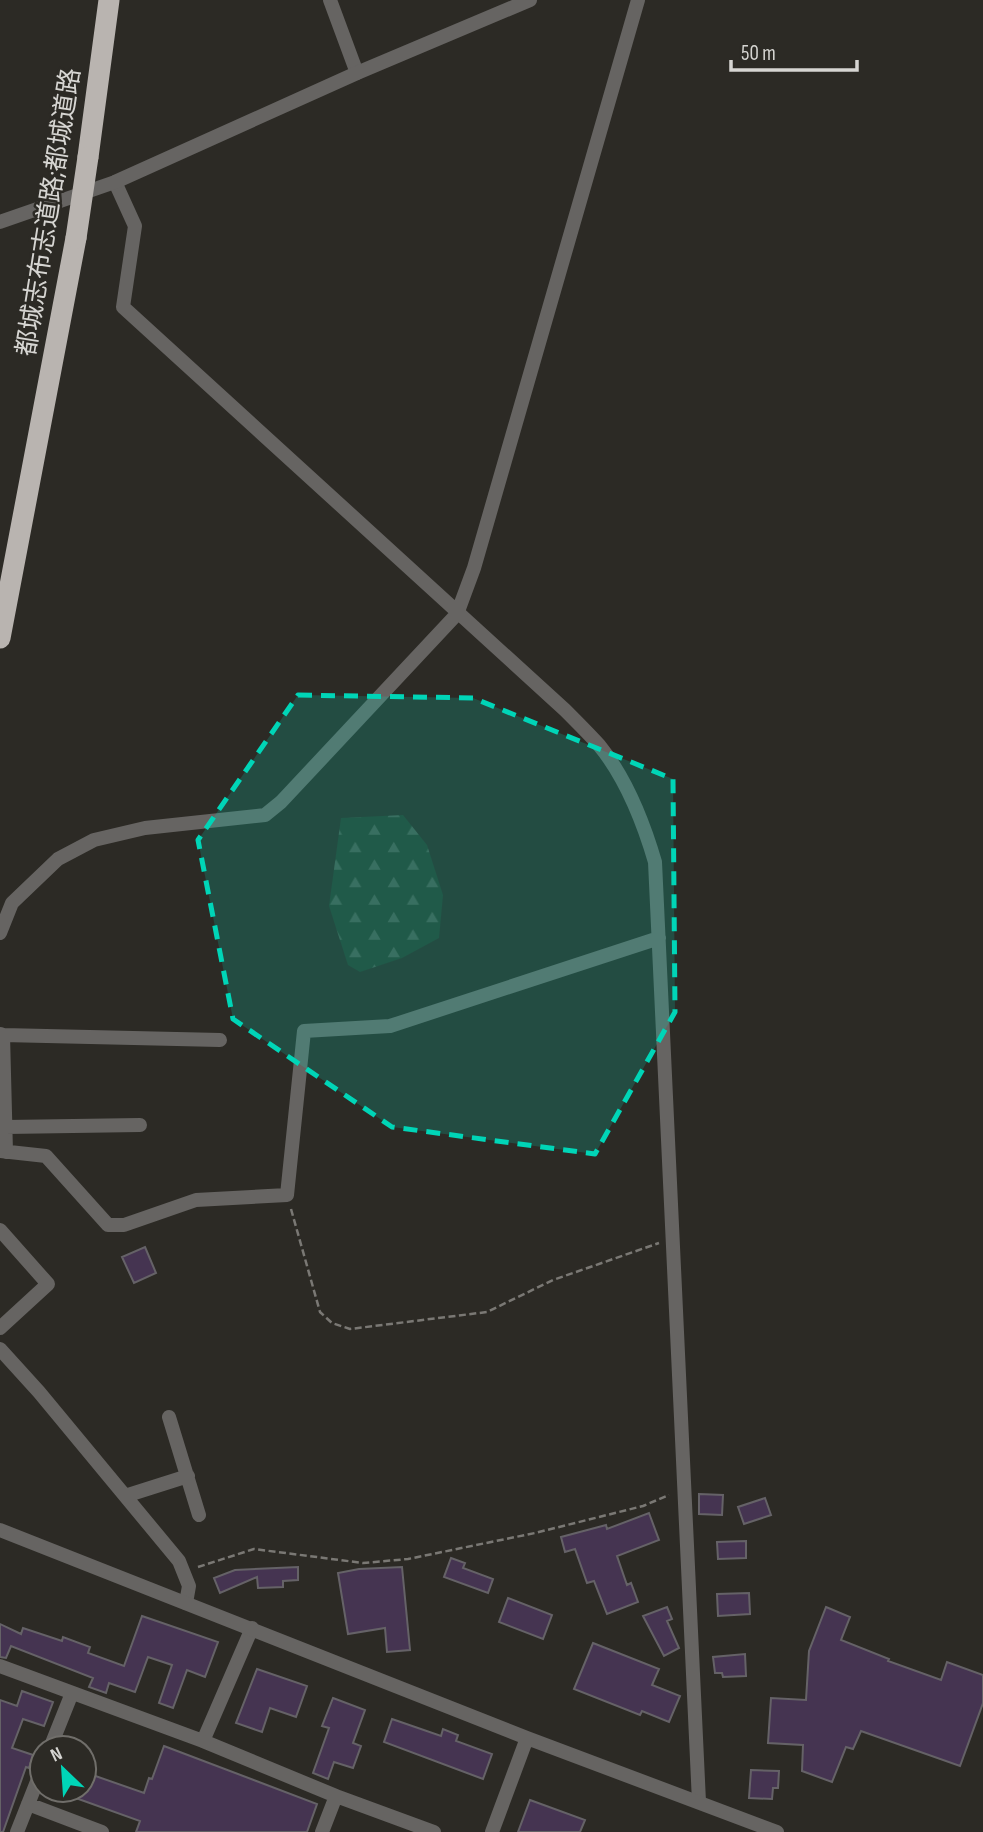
<svg xmlns="http://www.w3.org/2000/svg" width="983" height="1832" font-family="'Sofia Sans Condensed','Noto Sans JP',sans-serif">
<style>
.forest{fill:url(#forest-firs)}
.building{fill:#453451;stroke:#656267;stroke-width:2}
.lines{fill:none;stroke-linecap:round;stroke-linejoin:round}
.path{stroke:#7a7874;stroke-width:2.5;stroke-dasharray:7 3.5;stroke-linecap:butt}
.minor{stroke:#666462;stroke-width:14}
.tertiary{stroke:#666462;stroke-width:14}
.motorway{stroke:#b9b4b0;stroke-width:21}
.motorway-bridge{stroke:#b9b4b0;stroke-width:21}
.marked{fill:#00d5b7;fill-opacity:0.2;stroke:#00d5b7;stroke-width:5;stroke-dasharray:14 9;stroke-linejoin:round}
.labels{text-anchor:middle;stroke-width:5;stroke-linejoin:round;paint-order:stroke}
.street-label{font-size:26px;fill:#d6d5d2;stroke:#2c2a25}
</style>
<defs>
<pattern id="forest-firs" width="22" height="20" patternUnits="userSpaceOnUse" patternTransform="scale(1.75)"><rect width="22" height="20" fill="#293b2d"/><path d="M5 1l3.5 6h-7zM16 11l3.5 6h-7z" fill="#47564b"/></pattern>
</defs>
<rect width="100%" height="100%" fill="#2c2a25"/>
<path class="forest" d="M 403,815 L 427,845 L 443,895 L 439,938 L 402,958 L 360,972 L 348,965 L 329,906 L 341,818 Z"/>
<path class="building" d="M 145,1247 L 156,1273 L 134,1283 L 122,1257 Z
M 699,1494 L 723,1495 L 722,1515 L 699,1514 Z
M 765,1498 L 771,1515 L 744,1524 L 738,1507 Z
M 649,1513 L 659,1540 L 617,1556 L 627,1585 L 631,1583 L 638,1602 L 607,1614 L 594,1581 L 587,1583 L 575,1549 L 565,1552 L 561,1537 L 606,1525 L 607,1529 Z
M 746,1541 L 746,1558 L 718,1559 L 717,1542 Z
M 451,1558 L 465,1563 L 463,1568 L 493,1579 L 488,1593 L 444,1577 Z
M 298,1567 L 298,1580 L 283,1581 L 283,1587 L 258,1588 L 257,1577 L 220,1593 L 214,1578 L 235,1570 Z
M 402,1567 L 410,1650 L 387,1652 L 385,1628 L 348,1634 L 338,1573 L 359,1569 Z
M 749,1593 L 750,1614 L 718,1616 L 717,1594 Z
M 508,1598 L 552,1615 L 543,1639 L 499,1622 Z
M 667,1607 L 672,1619 L 667,1621 L 679,1648 L 664,1656 L 643,1616 Z
M 826,1607 L 850,1617 L 841,1640 L 889,1659 L 888,1661 L 941,1680 L 947,1662 L 983,1675 L 983,1703 L 960,1766 L 861,1731 L 853,1749 L 846,1747 L 832,1782 L 802,1771 L 803,1745 L 768,1743 L 771,1698 L 806,1700 L 809,1651 Z
M 142,1616 L 218,1642 L 205,1677 L 187,1670 L 173,1708 L 159,1703 L 172,1665 L 148,1657 L 135,1692 L 109,1683 L 106,1693 L 89,1687 L 93,1678 L 11,1646 L 6,1658 L 0,1657 L 0,1624 L 21,1634 L 23,1628 L 62,1641 L 63,1637 L 90,1647 L 88,1653 L 124,1666 Z
M 593,1643 L 659,1669 L 652,1685 L 680,1696 L 669,1722 L 642,1711 L 640,1715 L 574,1689 Z
M 745,1654 L 746,1676 L 723,1677 L 722,1673 L 715,1673 L 713,1657 Z
M 257,1669 L 307,1686 L 296,1717 L 270,1708 L 262,1732 L 236,1723 Z
M 22,1691 L 53,1702 L 44,1726 L 23,1719 L 12,1748 L 33,1755 L 29,1768 L 26,1767 L 3,1832 L 0,1832 L 0,1700 L 17,1706 Z
M 333,1698 L 365,1710 L 353,1743 L 361,1746 L 353,1768 L 334,1762 L 328,1779 L 313,1773 L 329,1728 L 322,1726 Z
M 392,1719 L 441,1736 L 443,1729 L 458,1735 L 456,1741 L 492,1754 L 483,1779 L 384,1742 Z
M 164,1746 L 317,1804 L 307,1832 L 136,1832 L 140,1821 L 59,1792 L 84,1790 L 84,1772 L 144,1793 L 149,1778 L 152,1779 Z
M 751,1770 L 779,1771 L 778,1788 L 773,1788 L 772,1799 L 749,1798 Z
M 530,1800 L 585,1820 L 580,1832 L 518,1832 Z"/>
<g class="lines">
<path class="path" d="M 291,1209 L 320,1312 L 332,1323 L 350,1329 L 487,1312 L 553,1280 L 659,1243
M 198,1567 L 254,1549 L 363,1563 L 408,1559 L 535,1533 L 643,1506 L 669,1495"/>
<path class="minor" d="M 330,0 L 357,73
M 115,182 L 135,226 L 123,307 L 565,710 C 576,721 588,733 599,745 C 626,778 643,821 655,862 L 699,1802
M 0,933 L 12,903 L 58,859 L 94,840 L 145,828 L 265,815 L 281,802 L 457,614 L 474,568 L 638,0
M 0,1034 L 3,1035 L 6,1152
M 3,1035 L 220,1040
M 6,1127 L 140,1125
M 0,1151 L 46,1156 L 108,1225 L 124,1225 L 196,1200 L 287,1195 L 304,1031 L 390,1026 L 659,938
M 0,1230 L 48,1284 L 0,1328
M 0,1349 L 39,1392 L 179,1561 L 189,1586 L 186,1603
M 169,1417 L 199,1515
M 125,1496 L 188,1476
M 0,1666 L 203,1741 L 336,1796
M 203,1741 L 252,1628
M 50,1748 L 72,1693
M 28,1804 L 102,1832
M 17,1832 L 42,1769
M 322,1832 L 336,1796 L 434,1832"/>
<path class="tertiary" d="M 0,222 L 115,182 L 357,73 L 530,0
M 0,1530 L 527,1738 L 777,1832
M 492,1832 L 527,1738"/>
<path class="motorway" d="M 88,157 L 109,0
M 0,638 L 76,238"/>
<path class="motorway-bridge" d="M 76,238 L 88,157"/>
</g>
<path class="marked" d="M 298,695 L 473,698 L 673,779 L 675,1012 L 595,1154 L 392,1127 L 233,1019 L 198,840 Z"/>
<g class="labels">
<g class="street-label">
<text transform="translate(48 212) rotate(-81)" y="9">都城志布志道路;都城道路</text>
</g>
</g>
<g transform="translate(63 1769) rotate(335)"><circle r="33" fill="#2c2a25" stroke="#706e6a" stroke-width="2"/>
<path d="M0-5L12 26L0 18L-12 26Z" fill="#00d5b7"/>
<text y="-10" font-size="19" font-weight="bold" text-anchor="middle" fill="#d6d5d2">N</text>
</g>
<path d="M731 60v10h126v-10" fill="none" stroke="#d6d5d2" stroke-width="3.5"/>
<text x="741" y="60" font-size="21" fill="#d6d5d2" stroke="#2c2a25" stroke-width="5" paint-order="stroke">50 m</text>
</svg>
